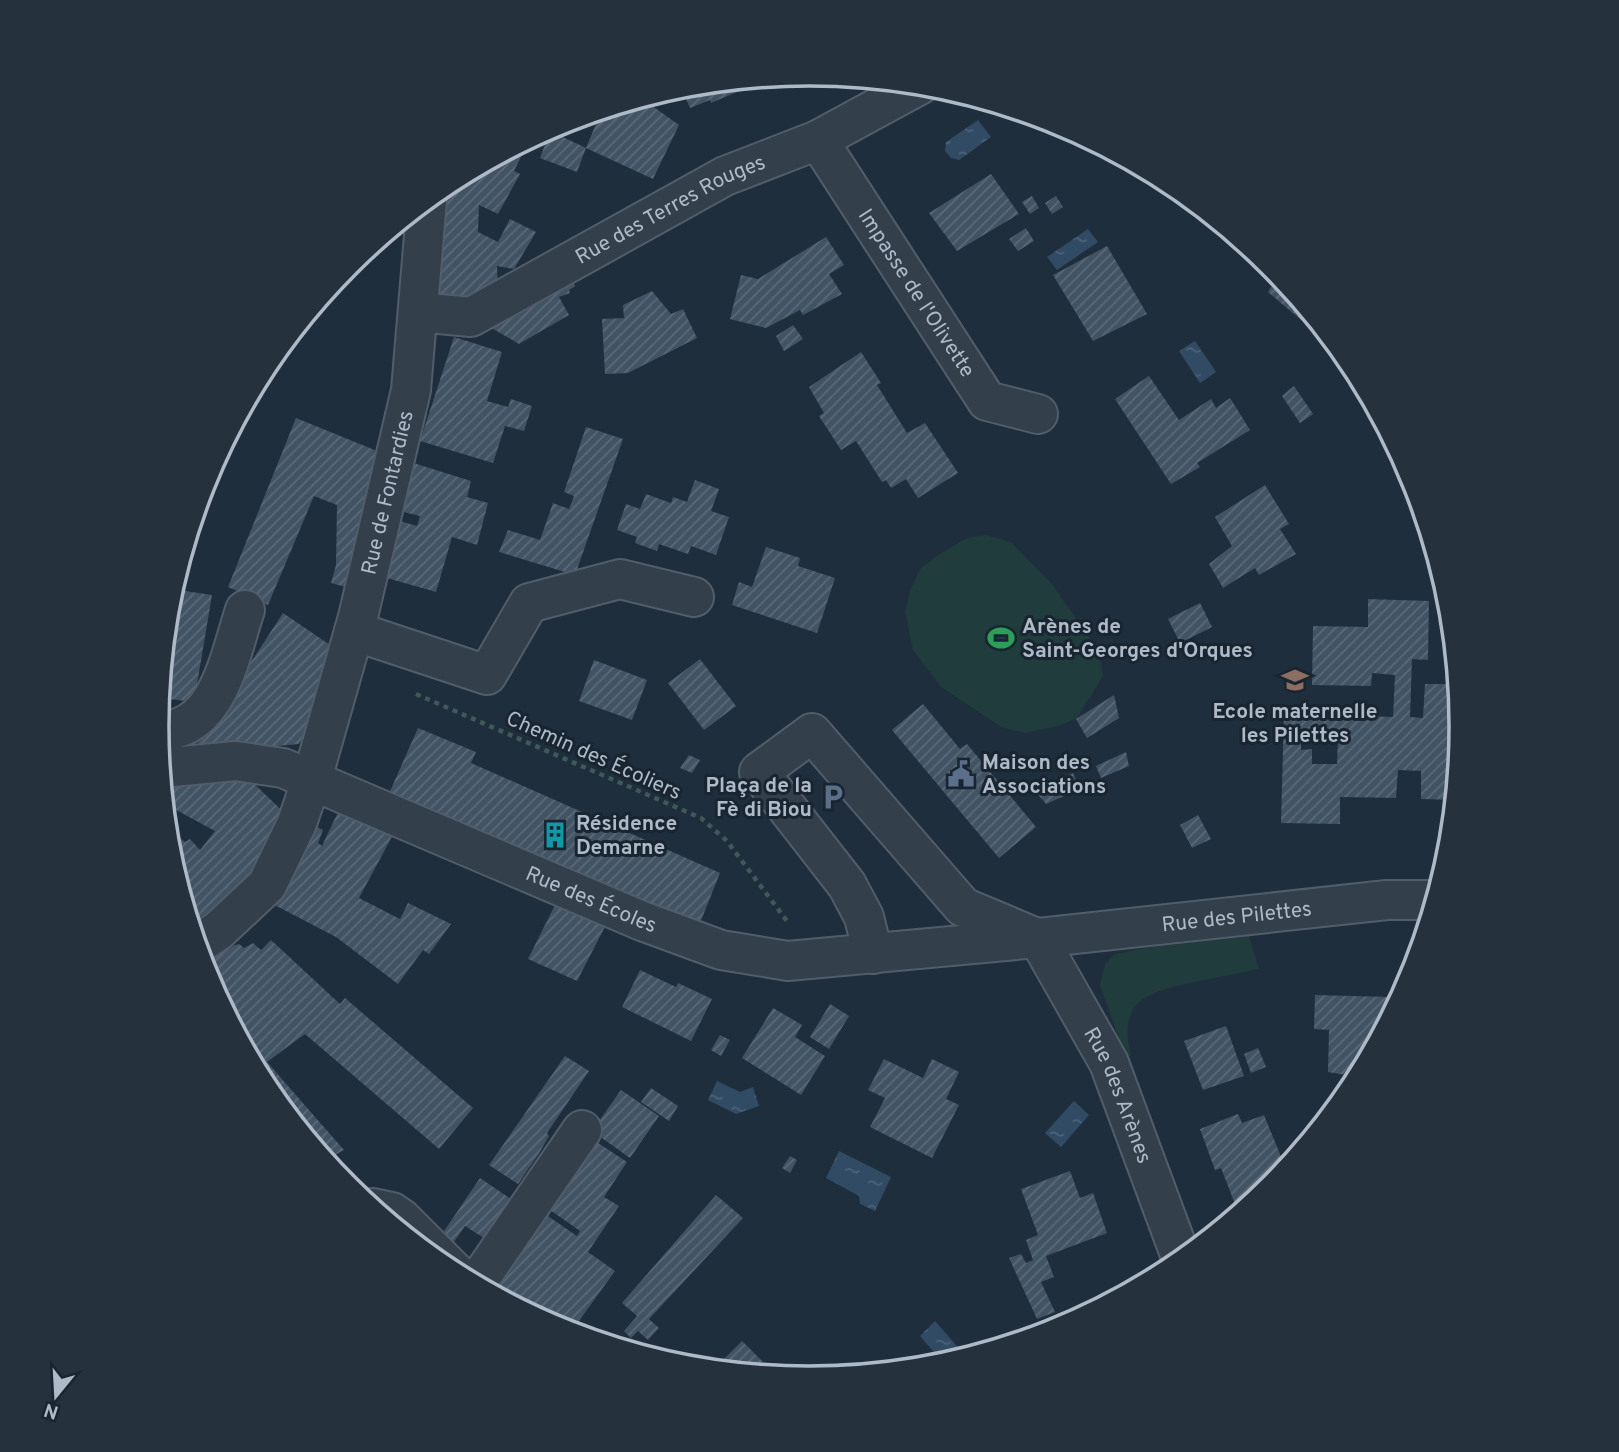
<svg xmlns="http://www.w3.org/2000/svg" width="1619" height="1452" font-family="Overpass,sans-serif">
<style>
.grass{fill:#213c3d}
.water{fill:url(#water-ripples)}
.building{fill:url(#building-hatch);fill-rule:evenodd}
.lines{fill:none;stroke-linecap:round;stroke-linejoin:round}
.minor-casing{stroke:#515d6a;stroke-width:42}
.path{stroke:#3f595a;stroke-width:4.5;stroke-dasharray:5 5;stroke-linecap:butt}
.minor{stroke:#33404c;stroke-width:38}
.labels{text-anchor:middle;stroke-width:6;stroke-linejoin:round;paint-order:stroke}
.street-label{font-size:21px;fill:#aebac8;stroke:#192531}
.poi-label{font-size:21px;font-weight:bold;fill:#aebac8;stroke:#192531;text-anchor:start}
.rim{fill:none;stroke:#aebac8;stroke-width:3.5}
</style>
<defs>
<pattern id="water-ripples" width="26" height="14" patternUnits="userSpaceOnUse" patternTransform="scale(1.75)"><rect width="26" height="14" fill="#314b65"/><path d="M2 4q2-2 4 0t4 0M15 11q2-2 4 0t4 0" fill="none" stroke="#4c637a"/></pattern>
<pattern id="building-hatch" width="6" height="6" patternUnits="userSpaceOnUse" patternTransform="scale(1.75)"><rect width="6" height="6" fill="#425363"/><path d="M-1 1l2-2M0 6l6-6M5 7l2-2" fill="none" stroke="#5b6a78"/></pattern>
</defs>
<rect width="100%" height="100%" fill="#1f2e3c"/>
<path class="grass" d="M 986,535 L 1011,542 L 1051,583 L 1099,651 L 1103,676 L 1077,718 L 1062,725 L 1025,733 L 1001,727 L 941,687 L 913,650 L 905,611 L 910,591 L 920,569 L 938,555 L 967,538 Z
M 1249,936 L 1259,969 C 1237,973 1216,978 1194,982 C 1148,992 1117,1000 1131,1055 L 1125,1057 L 1100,985 L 1105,965 L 1113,955 L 1145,948 Z"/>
<path class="water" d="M 978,120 L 991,137 L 959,160 L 951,158 L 945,151 L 946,142 Z
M 1088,229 L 1098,242 L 1057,270 L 1047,257 Z
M 1195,341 L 1216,372 L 1200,383 L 1179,351 Z
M 717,1081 L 740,1092 L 753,1087 L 759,1106 L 736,1114 L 708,1100 Z
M 1074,1101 L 1089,1115 L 1061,1147 L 1045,1133 Z
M 839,1151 L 891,1177 L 875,1211 L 860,1204 L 859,1196 L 826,1178 Z
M 935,1321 L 963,1353 L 964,1358 L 944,1364 L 920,1336 Z"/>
<path class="building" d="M 748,80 L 751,86 L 711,103 L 710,100 L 690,108 L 681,87 Z
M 641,98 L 679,125 L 653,179 L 586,148 L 596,124 L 586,119 L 589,114 Z
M 1041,118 L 1060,123 L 1066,127 L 1046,134 Z
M 550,131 L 586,148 L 577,172 L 540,158 Z
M 529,140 L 514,171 L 520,174 L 498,214 L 479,205 L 478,232 L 498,242 L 510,219 L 536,232 L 514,269 L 497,266 L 498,292 L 477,300 L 432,293 L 446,185 Z
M 991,174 L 1019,214 L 957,251 L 929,213 Z
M 1032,196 L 1039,208 L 1030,214 L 1022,202 Z
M 1056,196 L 1063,207 L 1052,214 L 1045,203 Z
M 1026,228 L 1034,241 L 1018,251 L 1009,239 Z
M 826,237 L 844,265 L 829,274 L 842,294 L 803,315 L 800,310 L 766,328 L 730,319 L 741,275 L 758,279 Z
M 1107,246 L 1147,314 L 1093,341 L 1053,275 Z
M 1279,275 L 1329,335 L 1325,340 L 1268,292 Z
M 570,277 L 575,286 L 569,290 L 570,293 L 559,297 L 569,315 L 519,344 L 490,327 Z
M 652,291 L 671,314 L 683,309 L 697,338 L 628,373 L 605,374 L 602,319 L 624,318 L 623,305 Z
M 793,325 L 803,339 L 784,351 L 776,336 Z
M 454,337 L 502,352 L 487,401 L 508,407 L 511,399 L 532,406 L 524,431 L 505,426 L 493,463 L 420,441 Z
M 861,352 L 881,383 L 877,385 L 907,433 L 925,423 L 958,473 L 918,498 L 906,479 L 891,488 L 886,480 L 882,482 L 856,441 L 841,450 L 819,416 L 824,413 L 809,387 Z
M 1149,376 L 1179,420 L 1211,399 L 1216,408 L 1230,398 L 1250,430 L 1197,463 L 1200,467 L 1171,484 L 1115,399 Z
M 1294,386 L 1313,414 L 1300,423 L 1282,396 Z
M 296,418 L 382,453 L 353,589 L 331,583 L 336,565 L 337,505 L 314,496 L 268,605 L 228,587 Z
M 586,427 L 623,439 L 575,575 L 499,552 L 508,530 L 540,540 L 553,503 L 569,509 L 574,496 L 564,492 Z
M 407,461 L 471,481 L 467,497 L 488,503 L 477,545 L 452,537 L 436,592 L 380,576 L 393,519 L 417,526 L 420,516 L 395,510 Z
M 695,480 L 719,489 L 711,511 L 729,517 L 716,555 L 691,546 L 688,554 L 659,544 L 657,551 L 635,543 L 637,537 L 617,530 L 626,504 L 640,509 L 646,494 L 671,503 L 673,497 L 687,502 Z
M 1265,485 L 1289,524 L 1280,529 L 1296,554 L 1259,575 L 1255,568 L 1223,588 L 1209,564 L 1232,546 L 1215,517 Z
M 766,547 L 800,558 L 798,566 L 835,578 L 817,633 L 732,605 L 739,582 L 752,587 Z
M 172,589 L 212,595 L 194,702 L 160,698 Z
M 1368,599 L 1429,601 L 1428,660 L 1412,659 L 1410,717 L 1423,718 L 1425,684 L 1458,684 L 1462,726 L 1455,800 L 1421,799 L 1421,771 L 1398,770 L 1396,798 L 1340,797 L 1340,824 L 1281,823 L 1284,713 L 1393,717 L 1395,675 L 1372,673 L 1371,686 L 1312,685 L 1313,626 L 1368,627 ZM 1301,737 L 1338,738 L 1337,764 L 1312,764 L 1312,749 L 1301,750 Z
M 1200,603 L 1212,627 L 1180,643 L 1168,619 Z
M 283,613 L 336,649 L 311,721 L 299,744 L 191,754 Z
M 700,659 L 736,706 L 704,730 L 668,683 Z
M 594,660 L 647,680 L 632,720 L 579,701 Z
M 1114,695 L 1119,718 L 1087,738 L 1076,719 Z
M 923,704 L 960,749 L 967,744 L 1036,827 L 999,858 L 892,730 Z
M 418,728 L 476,752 L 471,763 L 720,873 L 698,928 L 387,798 Z
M 1126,752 L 1129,766 L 1101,778 L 1096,766 Z
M 689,755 L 700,760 L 692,773 L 680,768 Z
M 1073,773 L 1080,789 L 1046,804 L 1034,790 Z
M 249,779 L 292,820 L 260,876 L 194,936 L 169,853 L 167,828 L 185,842 L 190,839 L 200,850 L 215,831 L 165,804 L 162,781 Z
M 339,810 L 395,831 L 359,898 L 400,919 L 408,903 L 451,924 L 429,954 L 423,950 L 398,984 L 336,937 L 267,901 L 305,821 L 323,830 L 318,843 L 322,846 Z
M 1198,815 L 1211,839 L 1192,848 L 1180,825 Z
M 559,897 L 609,919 L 577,981 L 528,959 Z
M 271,940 L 340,1004 L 345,998 L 473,1108 L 439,1149 L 305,1034 L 267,1062 L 344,1150 L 326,1160 L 267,1088 L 249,1055 L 257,1050 L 250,1042 L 244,1046 L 207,975 L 200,955 L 239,944 L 244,948 L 253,943 L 261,950 Z
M 640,970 L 676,987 L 678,983 L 712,999 L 691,1041 L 622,1007 Z
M 1315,995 L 1391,997 L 1391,1004 L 1397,1004 L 1358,1077 L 1328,1072 L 1329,1030 L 1314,1029 Z
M 830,1004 L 849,1016 L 829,1049 L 810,1037 Z
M 773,1008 L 802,1025 L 795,1037 L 825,1056 L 801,1095 L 742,1058 Z
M 1226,1026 L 1244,1076 L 1203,1090 L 1184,1041 Z
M 720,1035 L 730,1040 L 721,1056 L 711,1050 Z
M 1258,1048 L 1266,1067 L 1251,1073 L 1244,1054 Z
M 565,1056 L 589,1071 L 547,1133 L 549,1136 L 538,1155 L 518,1184 L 489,1165 Z
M 884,1059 L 923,1078 L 932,1059 L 959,1072 L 946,1099 L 959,1105 L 932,1158 L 870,1127 L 885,1098 L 868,1090 Z
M 651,1088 L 678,1106 L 669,1121 L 641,1102 Z
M 621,1090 L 659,1116 L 630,1158 L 592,1131 Z
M 1238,1114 L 1242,1123 L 1264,1115 L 1286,1169 L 1271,1188 L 1243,1210 L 1240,1202 L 1235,1204 L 1221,1168 L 1215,1170 L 1200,1129 Z
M 589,1137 L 627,1162 L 604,1197 L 619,1206 L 588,1252 L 615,1271 L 571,1332 L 485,1289 L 539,1210 L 577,1236 L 580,1231 L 543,1205 Z
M 790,1156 L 797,1160 L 790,1173 L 782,1168 Z
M 1070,1171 L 1080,1198 L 1093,1193 L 1107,1233 L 1046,1256 L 1054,1277 L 1041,1282 L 1055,1312 L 1037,1319 L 1009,1258 L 1021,1254 L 1026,1263 L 1033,1260 L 1026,1240 L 1038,1235 L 1021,1189 Z
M 480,1178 L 521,1206 L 495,1245 L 465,1226 L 451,1246 L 438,1240 Z
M 716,1195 L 743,1218 L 649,1319 L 659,1328 L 648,1340 L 638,1331 L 631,1338 L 624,1331 L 637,1316 L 622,1303 Z
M 742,1341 L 776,1375 L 714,1369 Z"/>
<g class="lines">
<g class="minor-casing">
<g id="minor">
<path id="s1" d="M 818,140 L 987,401 L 1038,414"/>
<path id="s2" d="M 418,312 L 471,317 L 725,176 L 818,140 L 921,84"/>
<path d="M 354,631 L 487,675 L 529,603 L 620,579 L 694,597"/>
<path d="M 158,731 C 219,731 229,657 245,610"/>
<path id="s3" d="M 161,768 L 236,761 L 283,768 L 642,921 L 721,950 L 788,961 L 1038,938 L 1387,900 L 1435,900"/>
<path id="s4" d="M 1038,938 L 1109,1063 L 1182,1260"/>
<path id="s5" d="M 197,945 L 219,930 L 267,885 L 297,823 L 312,779 L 358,617 L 411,390 L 427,200"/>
<path d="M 873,954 L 864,917 L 847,885 L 759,772 L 812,733 L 963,907 L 1032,936"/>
<path d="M 373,1208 L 392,1212 L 402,1219 L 457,1274"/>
<path d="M 476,1284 L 582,1130"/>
</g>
</g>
<path class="path" d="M 416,694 L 701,818 L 727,841 L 787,921"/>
<use href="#minor" class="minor"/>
</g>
<defs>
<g id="stadium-bare" transform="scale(2.1)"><path d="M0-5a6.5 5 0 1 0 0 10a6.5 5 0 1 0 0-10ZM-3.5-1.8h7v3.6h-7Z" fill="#2e9e5b" stroke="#192531" stroke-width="2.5" paint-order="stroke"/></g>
<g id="school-bare" transform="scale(2.1)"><path d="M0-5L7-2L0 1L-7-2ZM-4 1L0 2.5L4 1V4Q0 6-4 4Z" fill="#8d6e63" stroke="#192531" stroke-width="2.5" paint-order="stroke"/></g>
<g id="civic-bare" transform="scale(2.1)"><path d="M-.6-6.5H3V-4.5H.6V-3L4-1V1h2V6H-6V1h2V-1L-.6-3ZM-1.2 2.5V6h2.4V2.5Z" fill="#5c6f8a" stroke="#192531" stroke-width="2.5" paint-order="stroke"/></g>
<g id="parking-bare" transform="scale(2.1)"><path d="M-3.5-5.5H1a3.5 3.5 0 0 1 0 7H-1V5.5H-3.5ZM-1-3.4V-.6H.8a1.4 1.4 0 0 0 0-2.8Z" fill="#5c6f8a" stroke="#192531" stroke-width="2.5" paint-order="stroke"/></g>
<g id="building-bare" transform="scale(2.1)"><path d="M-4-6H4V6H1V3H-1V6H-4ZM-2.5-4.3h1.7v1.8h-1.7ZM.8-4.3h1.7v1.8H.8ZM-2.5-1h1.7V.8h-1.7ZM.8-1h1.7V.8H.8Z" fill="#0f9aa8" stroke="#192531" stroke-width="2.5" paint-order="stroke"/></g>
</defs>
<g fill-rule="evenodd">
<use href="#stadium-bare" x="1001" y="638"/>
<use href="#school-bare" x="1295" y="680"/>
<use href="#civic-bare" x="961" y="774"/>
<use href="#parking-bare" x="833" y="797"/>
<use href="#building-bare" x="555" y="835"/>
</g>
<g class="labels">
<g class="street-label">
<text dy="7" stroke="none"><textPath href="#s2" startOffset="280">Rue des Terres Rouges</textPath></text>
<text dy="7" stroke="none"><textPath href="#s1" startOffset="182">Impasse de l'Olivette</textPath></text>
<text dy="7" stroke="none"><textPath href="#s5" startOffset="504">Rue de Fontardies</textPath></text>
<text transform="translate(594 755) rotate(24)" y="7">Chemin des Écoliers</text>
<text dy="7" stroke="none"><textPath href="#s3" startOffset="458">Rue des Écoles</textPath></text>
<text dy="7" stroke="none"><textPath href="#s3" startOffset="1116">Rue des Pilettes</textPath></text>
<text dy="7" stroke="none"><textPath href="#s4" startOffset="177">Rue des Arènes</textPath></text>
</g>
<g class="poi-label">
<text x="1022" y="633">Arènes de<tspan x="1022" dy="24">Saint-Georges d'Orques</tspan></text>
<text x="1295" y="718" text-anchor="middle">Ecole maternelle<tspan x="1295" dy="24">les Pilettes</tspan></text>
<text x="982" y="769">Maison des<tspan x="982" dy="24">Associations</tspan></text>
<text x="812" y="792" text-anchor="end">Plaça de la<tspan x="812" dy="24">Fè di Biou</tspan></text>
<text x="576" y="830">Résidence<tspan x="576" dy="24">Demarne</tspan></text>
</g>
</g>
<path d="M0 0H1619V1452H0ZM169 726a640 640 0 1 1 1280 0a640 640 0 1 1-1280 0Z" fill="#25313d" fill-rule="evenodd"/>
<path class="rim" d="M169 726a640 640 0 1 1 1280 0a640 640 0 1 1-1280 0Z"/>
<g transform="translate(56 1396) rotate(198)" stroke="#192531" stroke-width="5" paint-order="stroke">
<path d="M0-5L12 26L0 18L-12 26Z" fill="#aebac8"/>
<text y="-10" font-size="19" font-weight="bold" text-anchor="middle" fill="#aebac8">N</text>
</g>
</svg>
